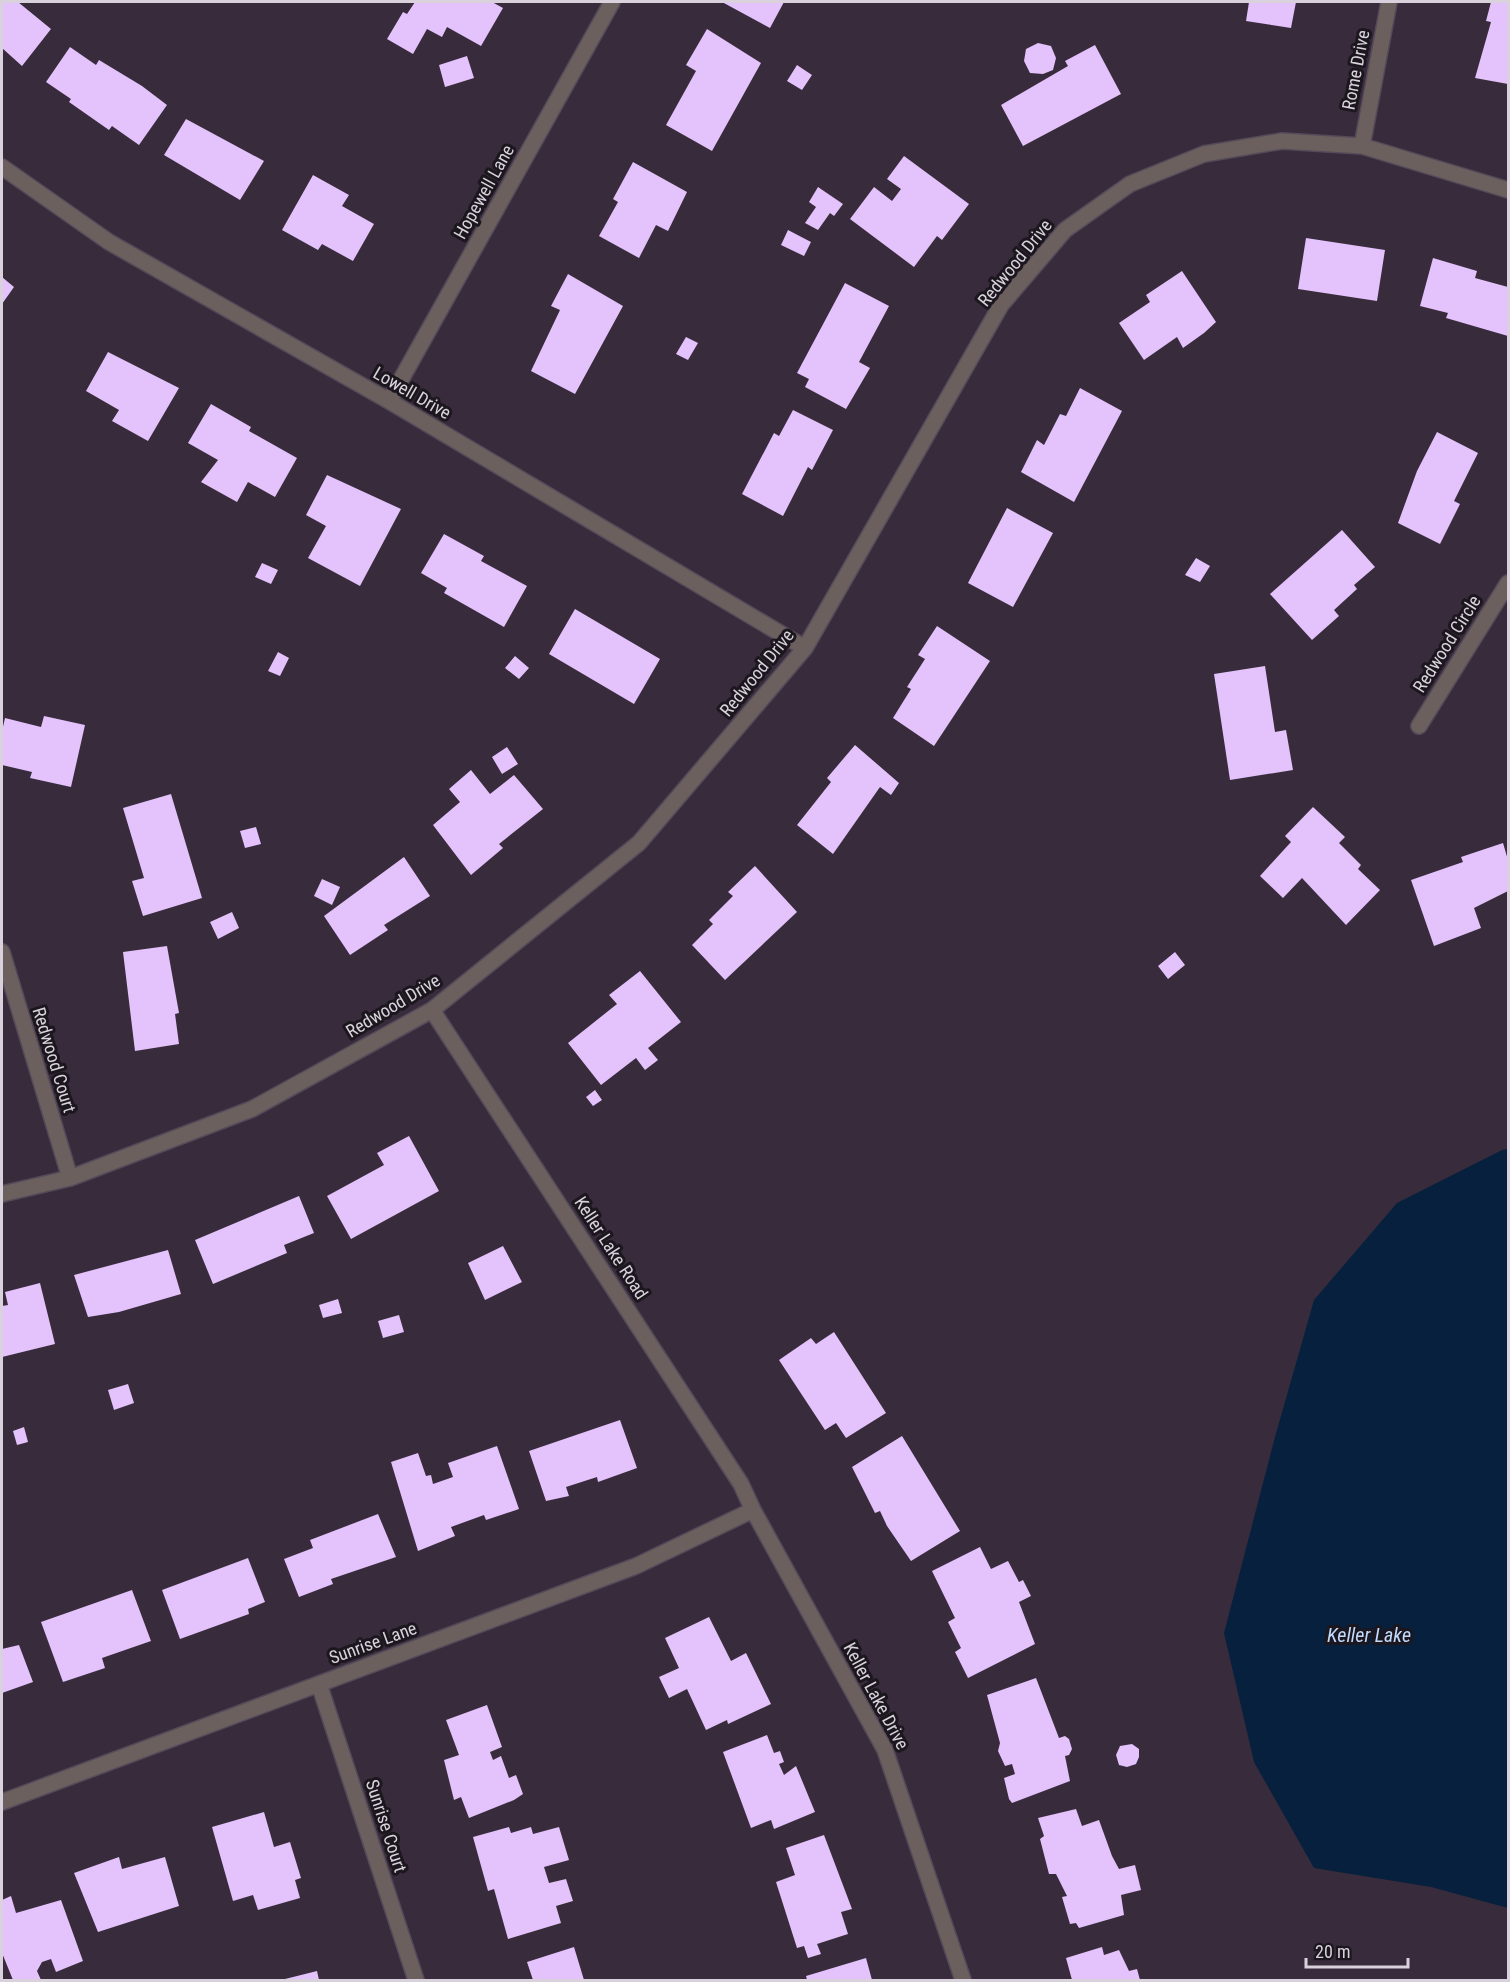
<svg xmlns="http://www.w3.org/2000/svg" width="1510" height="1982" font-family="'Roboto Condensed',sans-serif">
<style>
.water{fill:#06203d}
.building{fill:#e4c2fb}
.lines{fill:none;stroke-linecap:round;stroke-linejoin:round}
.street-casing{stroke:#554a59;stroke-width:18}
.street{stroke:#6b605d;stroke-width:15}
.labels{text-anchor:middle;stroke-width:6;stroke-linejoin:round;paint-order:stroke}
.street-label{font-size:18px;fill:#d9d2dc;stroke:#1c171e}
.water-label{font-size:20px;font-style:italic;fill:#c0dbfd;stroke:#1c171e}
</style>
<rect width="100%" height="100%" fill="#382c3c"/>
<path class="water" d="M 1508,1149 L 1508,1908 L 1431,1887 L 1314,1868 L 1254,1762 L 1224,1633 L 1275,1437 L 1314,1300 L 1397,1203 L 1502,1150 Z"/>
<path class="building" d="M 2,2 L 18,2 L 51,29 L 22,66 L 2,48 Z
M 415,2 L 492,2 L 503,8 L 481,46 L 447,27 L 442,37 L 427,29 L 413,54 L 387,39 L 403,12 L 407,14 Z
M 722,2 L 784,2 L 770,28 Z
M 1249,2 L 1296,2 L 1291,28 L 1246,21 Z
M 1491,2 L 1508,2 L 1508,84 L 1475,78 L 1491,22 L 1486,21 Z
M 707,29 L 761,63 L 712,151 L 666,125 L 696,71 L 686,65 Z
M 1038,43 L 1051,46 L 1056,58 L 1053,70 L 1043,74 L 1030,73 L 1024,61 L 1026,49 Z
M 1095,45 L 1121,94 L 1023,146 L 1001,105 L 1068,66 L 1065,61 Z
M 70,47 L 96,65 L 99,60 L 142,86 L 167,105 L 139,145 L 112,126 L 109,130 L 69,102 L 71,99 L 46,82 Z
M 467,56 L 474,78 L 445,87 L 439,65 Z
M 797,65 L 812,75 L 802,90 L 787,81 Z
M 186,119 L 264,161 L 240,200 L 164,155 Z
M 904,156 L 969,204 L 942,240 L 937,236 L 914,267 L 850,219 L 874,187 L 892,201 L 901,189 L 887,179 Z
M 633,162 L 687,192 L 668,231 L 656,225 L 639,258 L 599,236 L 618,202 L 613,199 Z
M 313,175 L 349,195 L 342,206 L 374,224 L 353,261 L 322,244 L 318,250 L 282,230 Z
M 818,187 L 843,204 L 834,216 L 830,213 L 818,230 L 805,223 L 816,207 L 809,202 Z
M 788,230 L 811,242 L 804,256 L 781,245 Z
M 1306,238 L 1385,250 L 1377,301 L 1298,289 Z
M 1433,258 L 1477,271 L 1475,278 L 1508,287 L 1508,336 L 1446,318 L 1448,313 L 1420,306 Z
M 1182,271 L 1216,322 L 1204,333 L 1183,348 L 1177,337 L 1144,360 L 1119,323 L 1150,302 L 1146,295 Z
M 568,274 L 623,306 L 575,394 L 531,371 L 560,310 L 551,306 Z
M 2,277 L 14,287 L 2,304 Z
M 845,283 L 889,306 L 859,362 L 870,368 L 846,409 L 805,387 L 809,379 L 797,373 Z
M 686,337 L 698,343 L 688,360 L 676,354 Z
M 108,352 L 179,388 L 148,441 L 112,421 L 119,410 L 86,391 Z
M 1080,388 L 1122,411 L 1074,502 L 1021,472 L 1037,440 L 1044,445 L 1060,414 L 1066,416 Z
M 211,404 L 251,427 L 249,431 L 297,458 L 275,497 L 248,482 L 237,502 L 201,482 L 218,460 L 188,443 Z
M 793,410 L 833,430 L 812,470 L 808,467 L 783,516 L 742,494 L 774,433 L 779,436 Z
M 1437,432 L 1478,453 L 1454,501 L 1460,504 L 1440,544 L 1398,523 L 1417,471 Z
M 327,475 L 401,509 L 360,586 L 308,558 L 326,526 L 306,515 Z
M 1007,508 L 1053,533 L 1013,607 L 968,583 Z
M 1342,530 L 1375,567 L 1354,585 L 1357,589 L 1334,610 L 1339,616 L 1312,640 L 1270,594 Z
M 444,534 L 484,556 L 481,561 L 527,586 L 504,627 L 444,593 L 447,588 L 421,573 Z
M 1196,558 L 1210,566 L 1200,582 L 1185,575 Z
M 262,563 L 278,570 L 271,584 L 255,577 Z
M 575,609 L 660,659 L 634,704 L 549,654 Z
M 937,626 L 990,661 L 934,746 L 893,718 L 911,689 L 907,687 L 925,659 L 918,655 Z
M 278,652 L 289,658 L 280,676 L 268,671 Z
M 515,656 L 529,668 L 519,679 L 505,668 Z
M 1265,666 L 1275,732 L 1286,730 L 1293,770 L 1230,780 L 1214,674 Z
M 44,716 L 85,725 L 71,787 L 30,778 L 32,772 L 2,765 L 2,731 L 5,718 L 41,727 Z
M 855,745 L 899,783 L 891,795 L 880,787 L 833,854 L 797,825 L 831,782 L 827,778 Z
M 507,747 L 518,764 L 502,774 L 492,757 Z
M 471,770 L 490,794 L 514,775 L 543,809 L 499,844 L 503,848 L 471,875 L 433,825 L 460,802 L 449,789 Z
M 171,794 L 202,898 L 143,916 L 132,881 L 144,878 L 123,808 Z
M 1313,807 L 1345,837 L 1339,843 L 1361,865 L 1358,869 L 1380,890 L 1346,925 L 1302,878 L 1283,898 L 1260,876 L 1291,842 L 1285,836 Z
M 256,827 L 261,844 L 245,848 L 240,831 Z
M 1503,843 L 1508,860 L 1508,891 L 1474,908 L 1481,928 L 1434,946 L 1411,880 L 1463,862 L 1461,857 Z
M 404,857 L 430,896 L 384,925 L 388,930 L 350,955 L 324,916 Z
M 755,866 L 797,912 L 725,980 L 692,945 L 713,924 L 709,920 L 733,896 L 728,892 Z
M 322,879 L 340,887 L 332,905 L 314,896 Z
M 232,912 L 239,928 L 218,939 L 210,922 Z
M 167,946 L 179,1013 L 175,1014 L 179,1044 L 135,1051 L 123,952 Z
M 1175,952 L 1185,965 L 1168,979 L 1158,966 Z
M 640,971 L 681,1022 L 648,1048 L 658,1060 L 645,1070 L 636,1058 L 601,1085 L 568,1043 L 617,1004 L 609,995 Z
M 595,1090 L 602,1100 L 593,1106 L 586,1097 Z
M 409,1136 L 439,1191 L 351,1239 L 327,1196 L 384,1165 L 377,1153 Z
M 299,1196 L 314,1233 L 284,1245 L 287,1253 L 213,1284 L 195,1240 Z
M 503,1246 L 522,1282 L 485,1300 L 468,1263 Z
M 168,1250 L 181,1294 L 119,1312 L 88,1317 L 74,1275 Z
M 40,1283 L 55,1344 L 2,1357 L 2,1306 L 8,1305 L 5,1292 Z
M 338,1299 L 342,1313 L 323,1318 L 319,1305 Z
M 399,1315 L 404,1332 L 383,1338 L 378,1321 Z
M 834,1332 L 886,1413 L 846,1438 L 836,1423 L 825,1430 L 779,1360 L 811,1338 L 816,1344 Z
M 128,1384 L 134,1403 L 114,1410 L 108,1390 Z
M 620,1420 L 637,1468 L 598,1482 L 597,1477 L 566,1487 L 569,1496 L 546,1501 L 529,1451 Z
M 24,1427 L 28,1442 L 17,1445 L 13,1431 Z
M 902,1436 L 960,1531 L 911,1561 L 887,1526 L 880,1511 L 875,1513 L 852,1467 Z
M 497,1446 L 519,1509 L 486,1520 L 484,1515 L 451,1527 L 455,1536 L 418,1551 L 391,1462 L 418,1453 L 426,1476 L 431,1475 L 433,1484 L 453,1477 L 448,1463 Z
M 378,1514 L 396,1557 L 331,1579 L 333,1584 L 299,1597 L 284,1559 L 313,1548 L 310,1540 Z
M 980,1547 L 991,1569 L 1008,1561 L 1019,1582 L 1023,1580 L 1031,1596 L 1019,1602 L 1035,1644 L 968,1678 L 955,1652 L 961,1648 L 948,1622 L 955,1618 L 932,1571 Z
M 248,1558 L 265,1602 L 248,1609 L 249,1614 L 180,1639 L 162,1590 Z
M 132,1590 L 151,1641 L 102,1658 L 105,1668 L 63,1682 L 41,1622 Z
M 709,1617 L 731,1661 L 746,1653 L 771,1704 L 728,1724 L 727,1720 L 706,1730 L 687,1689 L 669,1698 L 659,1677 L 679,1668 L 665,1638 Z
M 19,1645 L 33,1682 L 2,1693 L 2,1649 Z
M 1036,1678 L 1059,1738 L 1065,1736 L 1069,1739 L 1072,1749 L 1069,1755 L 1065,1756 L 1070,1781 L 1012,1803 L 1009,1799 L 1004,1778 L 1015,1774 L 1012,1764 L 1005,1766 L 998,1751 L 1000,1743 L 987,1695 Z
M 487,1705 L 502,1747 L 490,1752 L 493,1760 L 501,1756 L 509,1778 L 516,1775 L 523,1794 L 514,1800 L 469,1818 L 461,1797 L 454,1800 L 444,1760 L 459,1755 L 446,1720 Z
M 767,1735 L 774,1753 L 780,1751 L 784,1762 L 779,1764 L 784,1775 L 796,1766 L 815,1812 L 774,1829 L 771,1820 L 751,1828 L 723,1752 Z
M 1132,1744 L 1139,1749 L 1139,1757 L 1136,1764 L 1127,1767 L 1119,1765 L 1116,1755 L 1120,1746 Z
M 1076,1809 L 1082,1826 L 1099,1820 L 1112,1856 L 1119,1869 L 1135,1865 L 1141,1890 L 1121,1895 L 1124,1915 L 1079,1928 L 1076,1923 L 1070,1924 L 1062,1897 L 1067,1896 L 1056,1874 L 1049,1874 L 1040,1839 L 1044,1836 L 1038,1818 Z
M 264,1812 L 274,1847 L 290,1842 L 301,1878 L 295,1880 L 300,1898 L 258,1910 L 253,1895 L 233,1901 L 212,1827 Z
M 509,1827 L 511,1833 L 531,1827 L 533,1834 L 559,1827 L 569,1860 L 544,1867 L 549,1883 L 566,1879 L 573,1901 L 556,1906 L 561,1923 L 508,1939 L 494,1889 L 488,1891 L 473,1837 Z
M 824,1835 L 852,1909 L 841,1912 L 848,1934 L 817,1944 L 821,1954 L 808,1958 L 804,1946 L 797,1948 L 776,1882 L 795,1875 L 786,1848 Z
M 119,1857 L 122,1869 L 165,1857 L 179,1906 L 98,1932 L 74,1873 Z
M 11,1896 L 16,1913 L 61,1900 L 83,1961 L 56,1972 L 51,1959 L 42,1962 L 37,1971 L 41,1980 L 13,1980 L 2,1953 L 2,1900 Z
M 574,1947 L 584,1980 L 533,1980 L 527,1962 Z
M 1102,1947 L 1104,1955 L 1119,1950 L 1129,1971 L 1137,1969 L 1140,1980 L 1072,1980 L 1066,1958 Z
M 866,1958 L 872,1980 L 807,1980 L 806,1976 Z
M 317,1971 L 319,1980 L 281,1980 Z"/>
<g class="lines">
<g class="street-casing">
<path id="street" d="M 1362,146 L 1389,2
M 2,167 L 109,242 L 389,401 L 805,648
M 389,401 L 612,2
M 1419,726 L 1508,583
M 2,952 L 70,1178
M 432,1010 L 741,1484 L 753,1510 L 885,1750 L 963,1980
M 2,1194 L 70,1178 L 252,1109 L 432,1010 L 639,843 L 805,648 L 1001,305 L 1065,230 L 1130,184 L 1204,154 L 1282,141 L 1362,146 L 1508,190
M 319,1684 L 416,1980
M 2,1802 L 636,1566 L 753,1510"/>
</g>
<use href="#street" class="street"/>
</g>
<g class="labels">
<g class="street-label">
<text transform="translate(1356 70) rotate(-79)" y="6">Rome Drive</text>
<text transform="translate(484 192) rotate(-61)" y="6">Hopewell Lane</text>
<text transform="translate(1015 263) rotate(-51)" y="6">Redwood Drive</text>
<text transform="translate(412 393) rotate(30)" y="6">Lowell Drive</text>
<text transform="translate(1447 644) rotate(-58)" y="6">Redwood Circle</text>
<text transform="translate(757 673) rotate(-51)" y="6">Redwood Drive</text>
<text transform="translate(393 1006) rotate(-31)" y="6">Redwood Drive</text>
<text transform="translate(54 1060) rotate(73)" y="6">Redwood Court</text>
<text transform="translate(611 1248) rotate(57)" y="6">Keller Lake Road</text>
<text transform="translate(373 1643) rotate(-20)" y="6">Sunrise Lane</text>
<text transform="translate(876 1696) rotate(62)" y="6">Keller Lake Drive</text>
<text transform="translate(386 1826) rotate(72)" y="6">Sunrise Court</text>
</g>
<g class="water-label">
<text x="1369" y="1642">Keller Lake</text>
</g>
</g>
<rect width="1510" height="1982" fill="none" stroke="#d9d2dc" stroke-width="6"/>
<path d="M1306 1958v9h102v-9" fill="none" stroke="#d9d2dc" stroke-width="3"/>
<text x="1315" y="1958" font-size="18" fill="#d9d2dc" stroke="#1c171e" stroke-width="4.5" paint-order="stroke">20 m</text>
</svg>
